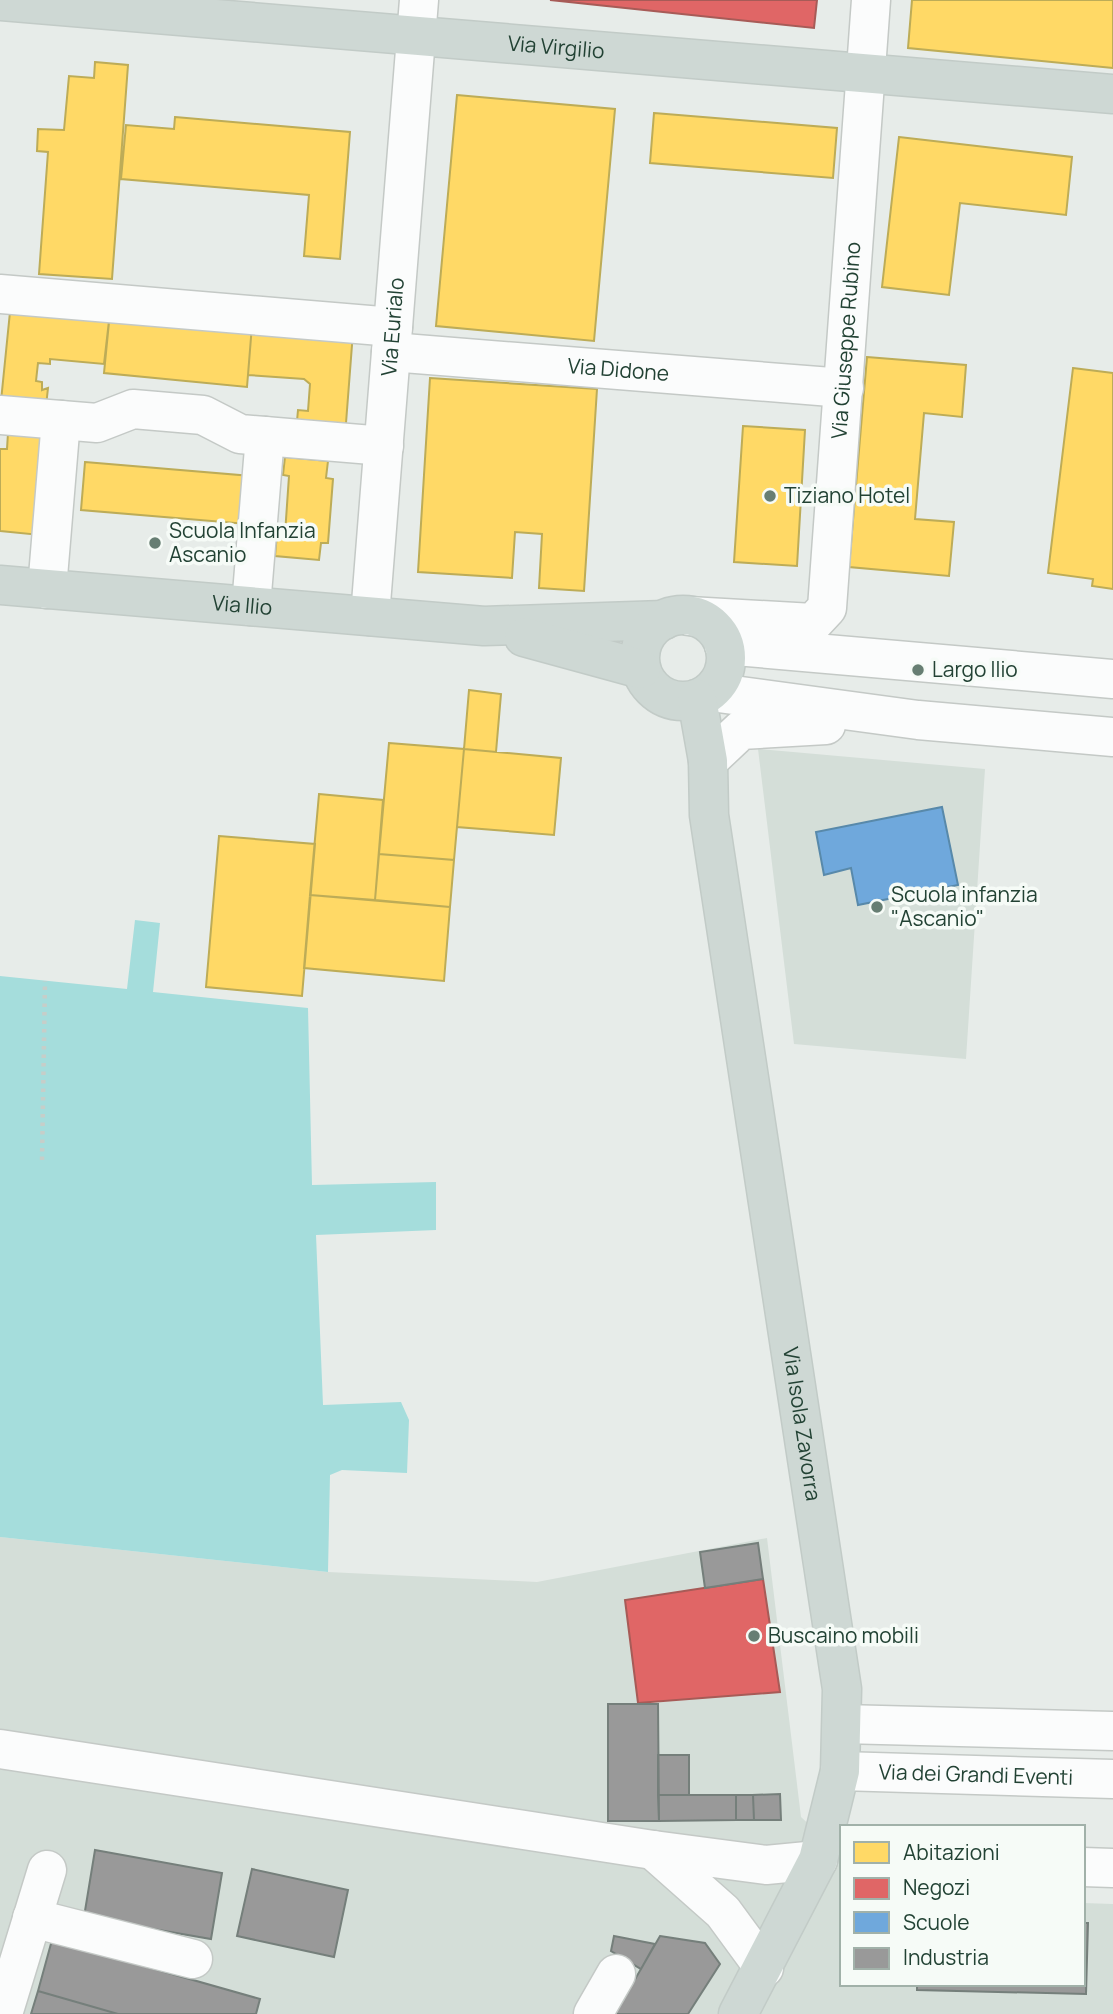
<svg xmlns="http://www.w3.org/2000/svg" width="1113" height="2014" font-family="Manrope,sans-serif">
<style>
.built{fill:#d4ded8}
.water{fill:#a5dddc}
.homes{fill:#ffd966;stroke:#bdac57;stroke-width:2}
.shops{fill:#e06666;stroke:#a75b57;stroke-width:2}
.schools{fill:#6fa8dc;stroke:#5889aa;stroke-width:2}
.industry{fill:#999;stroke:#757f7b;stroke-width:2}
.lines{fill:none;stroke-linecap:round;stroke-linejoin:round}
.minor-casing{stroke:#c4c9c6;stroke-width:41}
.major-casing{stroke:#c2cbc7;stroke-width:41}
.path{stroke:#c6cec9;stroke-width:4.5;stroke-dasharray:3.5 5;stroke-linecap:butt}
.minor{stroke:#fbfcfc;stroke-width:38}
.major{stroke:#ced8d4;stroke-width:38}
.poi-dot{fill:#677e73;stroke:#f6fbf7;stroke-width:2.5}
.labels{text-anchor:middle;stroke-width:7;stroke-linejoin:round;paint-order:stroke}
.street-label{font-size:21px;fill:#224234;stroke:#f6fbf7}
.poi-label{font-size:21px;fill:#224234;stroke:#f6fbf7;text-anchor:start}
</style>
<rect width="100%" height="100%" fill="#e7ece9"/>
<path class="built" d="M 758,749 L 985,769 L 966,1059 L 794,1044 Z
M 0,1537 L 328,1572 L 537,1582 L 767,1538 L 801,1817 L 842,1855 L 842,1984 L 1083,1984 L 1083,1903 L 1113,1904 L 1113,2014 L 0,2014 Z"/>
<path class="water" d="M 135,920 L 160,923 L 153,992 L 308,1008 L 312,1185 L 436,1182 L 436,1230 L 316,1235 L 323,1405 L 401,1402 L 409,1420 L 407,1473 L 342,1470 L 330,1475 L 328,1572 L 0,1537 L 0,976 L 127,989 Z"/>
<path class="homes" d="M 912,0 L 1113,0 L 1113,68 L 908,48 Z
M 95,62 L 128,65 L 112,279 L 39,274 L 48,152 L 37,151 L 38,129 L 64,130 L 69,76 L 94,78 Z
M 457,95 L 615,109 L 594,341 L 436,326 Z
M 654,113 L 837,128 L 833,178 L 650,163 Z
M 175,117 L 350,132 L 340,259 L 304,256 L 309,195 L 121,179 L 126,125 L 174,129 Z
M 899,137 L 1072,157 L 1066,215 L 960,203 L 949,295 L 882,287 Z
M 11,302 L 110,312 L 104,364 L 50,359 L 50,364 L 38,363 L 36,381 L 42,382 L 42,390 L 48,388 L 46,406 L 1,401 Z
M 110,312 L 252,325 L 247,387 L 104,373 Z
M 252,325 L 353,332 L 345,436 L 296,432 L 298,410 L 308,411 L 310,384 L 304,379 L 248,375 Z
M 867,357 L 966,365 L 962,417 L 924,413 L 915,519 L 954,522 L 949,576 L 849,567 Z
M 1073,368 L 1113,373 L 1113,589 L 1092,586 L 1093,579 L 1048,573 Z
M 430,378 L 597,389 L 584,591 L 539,588 L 542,534 L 515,532 L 512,578 L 418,572 Z
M 743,426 L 805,430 L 797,566 L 734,562 Z
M 8,433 L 48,437 L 40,535 L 0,531 L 0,449 L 7,449 Z
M 285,457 L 328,461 L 326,478 L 333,479 L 328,543 L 321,543 L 319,560 L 275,556 L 277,534 L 285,534 L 289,476 L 283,475 Z
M 85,462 L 251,476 L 247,524 L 81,510 Z
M 469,690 L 501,694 L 496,752 L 464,749 Z
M 389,743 L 464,749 L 454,860 L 379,854 Z
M 464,749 L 561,758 L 554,835 L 457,827 Z
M 319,794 L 383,800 L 375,900 L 310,895 Z
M 219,836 L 315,844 L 302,996 L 206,987 Z
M 379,854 L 454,860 L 450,907 L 375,900 Z
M 310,895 L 450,907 L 444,981 L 304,968 Z"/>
<path class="shops" d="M 550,0 L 817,0 L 814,28 Z
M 763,1579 L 780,1692 L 638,1703 L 625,1600 Z"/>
<path class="schools" d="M 942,807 L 958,885 L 858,905 L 851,868 L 824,875 L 816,832 Z"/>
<path class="industry" d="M 758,1543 L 763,1579 L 705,1588 L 700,1552 Z
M 608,1704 L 658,1704 L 659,1821 L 608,1821 Z
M 658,1755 L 689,1755 L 689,1795 L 658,1795 Z
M 780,1794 L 781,1820 L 754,1820 L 753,1795 Z
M 658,1795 L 736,1795 L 736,1820 L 659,1821 Z
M 736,1795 L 753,1795 L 754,1820 L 736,1820 Z
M 95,1850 L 222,1873 L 211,1939 L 84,1917 Z
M 252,1869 L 348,1890 L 334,1957 L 237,1936 Z
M 1083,1923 L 1088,1923 L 1086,1994 L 917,1990 L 917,1984 L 1083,1984 Z
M 614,1936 L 655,1944 L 641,1969 L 611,1951 Z
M 660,1936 L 705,1943 L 720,1964 L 688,2014 L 615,2014 Z
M 52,1940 L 260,1999 L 256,2014 L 118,2014 L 38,1991 Z
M 38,1991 L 118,2014 L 31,2014 Z"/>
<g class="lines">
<g class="minor-casing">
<g id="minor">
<path d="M 0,294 L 393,327"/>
<path id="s1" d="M 391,352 L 844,388"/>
<path d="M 0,415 L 97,423 L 133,409 L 203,415 L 240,434 L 384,446"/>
<path d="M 47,589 L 61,420"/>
<path d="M 251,606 L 265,436"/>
<path id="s2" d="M 370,616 L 419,0"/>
<path id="s3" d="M 689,616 L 813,623 L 827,608 L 871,0"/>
<path d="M 724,645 L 1113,679"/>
<path d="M 711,692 L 918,720 L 1113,737"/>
<path d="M 708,761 L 741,730 L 826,725"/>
<path d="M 842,1724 L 1113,1731"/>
<path d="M 0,1749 L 653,1850 L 766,1865 L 818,1860"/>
<path id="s4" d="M 840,1771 L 1113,1779"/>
<path d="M 653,1850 L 723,1912 L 764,1968"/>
<path d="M 1083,1867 L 1113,1868"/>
<path d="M 32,1918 L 193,1959"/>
<path d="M 3,2014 L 47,1870"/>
<path d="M 593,2014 L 616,1974"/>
</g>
</g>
<g class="major-casing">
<g id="major">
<path id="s5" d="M 0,1 L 1113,94"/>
<path id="s6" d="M 0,585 L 484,626 L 664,620"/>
<circle cx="683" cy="658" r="43"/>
<path d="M 524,637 L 641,669"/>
<path id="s7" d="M 697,699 L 708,761 L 709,815 L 842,1689 L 840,1771 L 818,1860 L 738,2014"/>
</g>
</g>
<path class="path" d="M 42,1160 L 45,981"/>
<use href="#minor" class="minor"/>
<use href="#major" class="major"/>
</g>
<g class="poi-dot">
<circle cx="770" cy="496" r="7"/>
<circle cx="155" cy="543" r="7"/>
<circle cx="918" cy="670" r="7"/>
<circle cx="877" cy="907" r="7"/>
<circle cx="754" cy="1636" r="7"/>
</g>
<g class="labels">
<g class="street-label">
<text dy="7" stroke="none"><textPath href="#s5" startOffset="558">Via Virgilio</textPath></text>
<text dy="7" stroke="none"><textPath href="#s2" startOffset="290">Via Eurialo</textPath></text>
<text dy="7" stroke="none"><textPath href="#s3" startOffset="413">Via Giuseppe Rubino</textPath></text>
<text dy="7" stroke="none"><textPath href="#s1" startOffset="228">Via Didone</textPath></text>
<text dy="7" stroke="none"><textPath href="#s6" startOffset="243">Via Ilio</textPath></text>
<text dy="7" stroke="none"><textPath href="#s7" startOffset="733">Via Isola Zavorra</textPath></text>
<text dy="7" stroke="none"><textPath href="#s4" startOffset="136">Via dei Grandi Eventi</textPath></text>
</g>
<g class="poi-label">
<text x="784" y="503">Tiziano Hotel</text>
<text x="169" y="538">Scuola Infanzia<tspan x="169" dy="24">Ascanio</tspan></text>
<text x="932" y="677">Largo Ilio</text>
<text x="891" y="902">Scuola infanzia<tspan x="891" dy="24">"Ascanio"</tspan></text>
<text x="768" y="1643">Buscaino mobili</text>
</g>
</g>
<rect x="840" y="1825" width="245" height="161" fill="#f6fbf7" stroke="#a1b1a9" stroke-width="2"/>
<rect x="854" y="1842" width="35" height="21" fill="#ffd966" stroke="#a1b1a9" stroke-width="2"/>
<text x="903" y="1860" font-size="21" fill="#224234">Abitazioni</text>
<rect x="854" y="1878" width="35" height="21" fill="#e06666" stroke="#a1b1a9" stroke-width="2"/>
<text x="903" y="1895" font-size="21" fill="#224234">Negozi</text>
<rect x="854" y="1912" width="35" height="21" fill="#6fa8dc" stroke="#a1b1a9" stroke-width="2"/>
<text x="903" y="1930" font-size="21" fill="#224234">Scuole</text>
<rect x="854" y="1948" width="35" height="21" fill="#999999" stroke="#a1b1a9" stroke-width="2"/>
<text x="903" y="1965" font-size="21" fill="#224234">Industria</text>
</svg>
